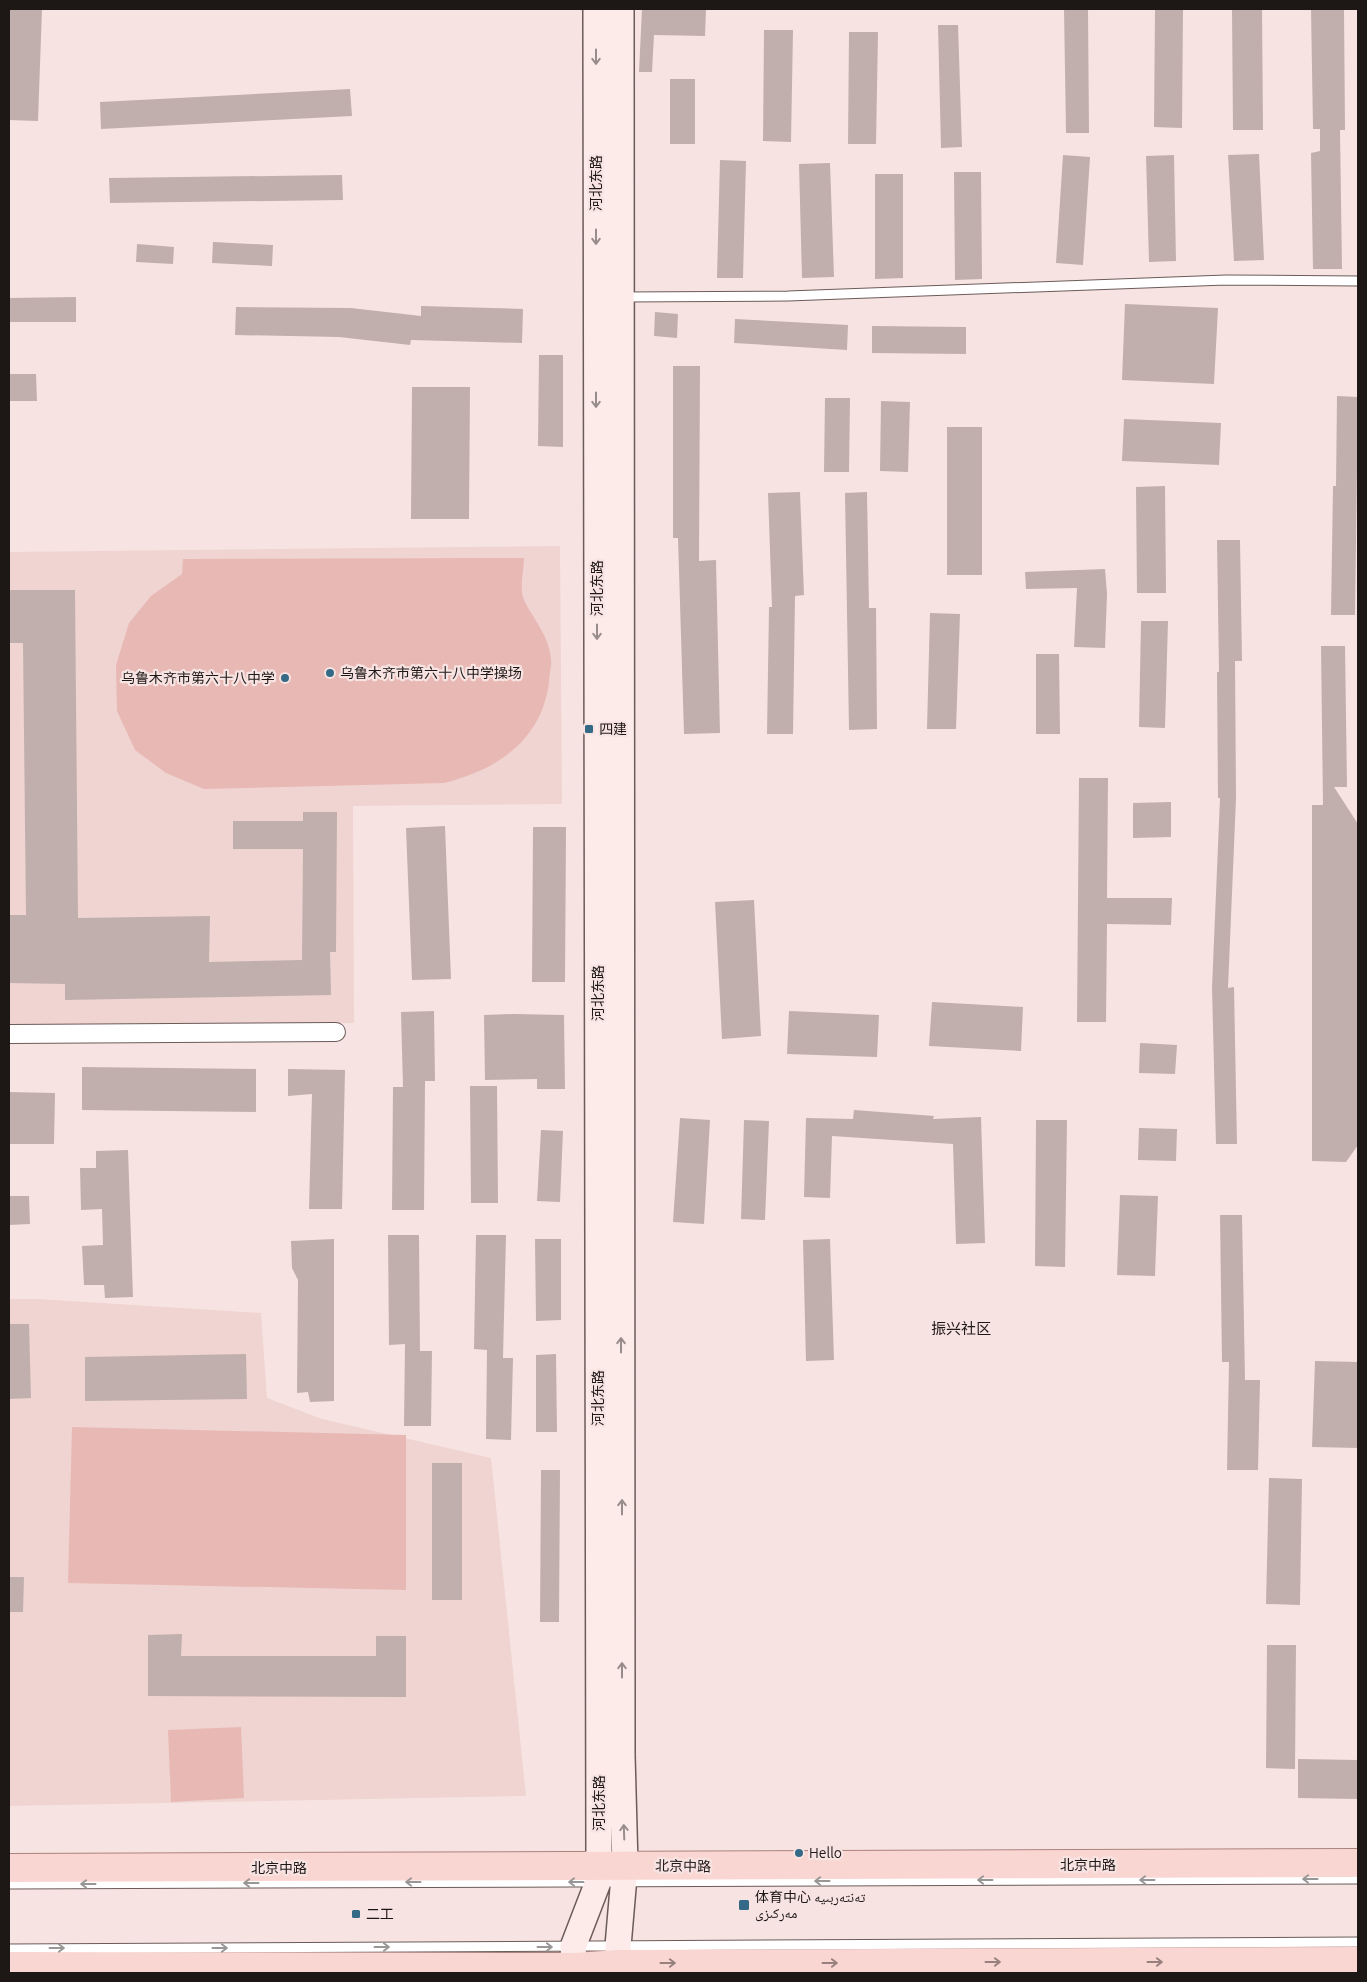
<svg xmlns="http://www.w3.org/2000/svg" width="1367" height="1982" font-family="Ubuntu,'Noto Naskh Arabic','Noto Sans SC',sans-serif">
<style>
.built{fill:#efd4d1}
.green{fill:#e8b8b4}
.building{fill:#c1afad}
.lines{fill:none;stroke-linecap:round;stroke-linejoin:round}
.service-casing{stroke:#6b5b59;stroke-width:11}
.minor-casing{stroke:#6b5b59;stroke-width:20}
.secondary-casing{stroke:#6b5b59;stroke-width:28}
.primary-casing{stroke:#aa827e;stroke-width:30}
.service{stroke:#fff;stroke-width:9}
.minor{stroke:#fff;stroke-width:18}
.secondary{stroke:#fcebe9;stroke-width:25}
.primary{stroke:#fad6d3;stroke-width:28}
.oneway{stroke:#988c8a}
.oneway2{stroke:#999796}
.oneway3{stroke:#97807e}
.poi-dot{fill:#356a86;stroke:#f7e4e2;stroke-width:2}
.labels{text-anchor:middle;stroke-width:4.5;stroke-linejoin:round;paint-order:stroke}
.street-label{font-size:14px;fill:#1d1716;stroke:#f7e4e2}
.poi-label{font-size:14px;fill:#1d1716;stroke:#f7e4e2;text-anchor:start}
.neighbourhood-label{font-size:15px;fill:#1d1716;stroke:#f7e4e2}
</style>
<rect width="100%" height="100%" fill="#f7e4e2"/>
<path class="built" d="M 560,546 L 562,804 L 353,806 L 354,1023 L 9,1027 L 9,552 Z
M 9,1299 L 38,1299 L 261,1313 L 267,1398 L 322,1419 L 491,1458 L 526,1796 L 9,1806 Z"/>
<path class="green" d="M 524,558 C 524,569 519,590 524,600 C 533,619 549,635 551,659 C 552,666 549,674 549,682 C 542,740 497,770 444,783 L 204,789 L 166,773 L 135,750 L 117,711 L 116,665 L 129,623 L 151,596 L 182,574 L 183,559 Z
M 72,1427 L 406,1435 L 406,1590 L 68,1583 Z
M 241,1727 L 244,1798 L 171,1802 L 168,1730 Z"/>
<path class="building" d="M 9,9 L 42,9 L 38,121 L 9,120 Z
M 642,9 L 706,9 L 705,36 L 654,35 L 652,72 L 639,72 Z
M 1064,9 L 1088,9 L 1089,133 L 1066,133 Z
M 1155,9 L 1183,9 L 1182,128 L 1154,127 Z
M 1232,9 L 1262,9 L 1263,130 L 1233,130 Z
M 1311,9 L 1344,9 L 1345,130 L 1340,130 L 1342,269 L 1313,269 L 1311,153 L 1320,151 L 1320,129 L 1313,129 Z
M 938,25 L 958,25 L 962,147 L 941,148 Z
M 764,30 L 793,30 L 791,142 L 763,141 Z
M 849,32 L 878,32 L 876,144 L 848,144 Z
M 670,79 L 695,79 L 695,144 L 670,144 Z
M 350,89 L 352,116 L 101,129 L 100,102 Z
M 1259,154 L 1264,260 L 1234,261 L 1228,155 Z
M 1063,155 L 1090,157 L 1083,265 L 1056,263 Z
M 1174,155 L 1176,261 L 1149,262 L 1146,156 Z
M 720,160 L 746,161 L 743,278 L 717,278 Z
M 830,163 L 834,277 L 802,278 L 799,164 Z
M 954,172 L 981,172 L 982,279 L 955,280 Z
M 875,174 L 903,174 L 903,278 L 875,279 Z
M 342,175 L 343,200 L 110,203 L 109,178 Z
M 213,242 L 273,245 L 272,266 L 212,263 Z
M 137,244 L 174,247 L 173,264 L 136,262 Z
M 76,297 L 76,322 L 9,322 L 9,298 Z
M 1125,304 L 1218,308 L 1214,384 L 1122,380 Z
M 421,306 L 523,309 L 522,343 L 411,340 L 410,345 L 339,337 L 235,335 L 236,307 L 351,308 L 421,316 Z
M 655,312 L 678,314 L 677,338 L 654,336 Z
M 735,319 L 848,325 L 847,350 L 734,343 Z
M 872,326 L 966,327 L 966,354 L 872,353 Z
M 539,355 L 563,355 L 563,447 L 538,446 Z
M 673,366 L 700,366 L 699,561 L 716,560 L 720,733 L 684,734 L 678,538 L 673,538 Z
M 9,374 L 36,374 L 37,401 L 9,401 Z
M 412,387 L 470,387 L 469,519 L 411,519 Z
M 1337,396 L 1358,397 L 1355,615 L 1331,615 L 1333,486 L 1336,486 Z
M 825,398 L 850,398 L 849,472 L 824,472 Z
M 881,401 L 910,402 L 908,472 L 880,471 Z
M 1124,419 L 1221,423 L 1219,465 L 1122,461 Z
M 947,427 L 982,427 L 982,575 L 947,575 Z
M 1165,486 L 1166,593 L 1137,593 L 1136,487 Z
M 800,492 L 804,595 L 795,596 L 793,734 L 767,734 L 769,607 L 772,607 L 768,493 Z
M 867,492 L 869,608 L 876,608 L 877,729 L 849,730 L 845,493 Z
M 1217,540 L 1240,540 L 1242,661 L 1235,661 L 1236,798 L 1228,988 L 1234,987 L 1237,1144 L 1216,1144 L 1212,988 L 1220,798 L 1218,798 L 1217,672 L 1219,672 Z
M 1105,569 L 1107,594 L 1105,648 L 1074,647 L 1077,588 L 1026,589 L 1025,572 Z
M 9,590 L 75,590 L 78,918 L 210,916 L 209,962 L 302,960 L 303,849 L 233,849 L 233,821 L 303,821 L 303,812 L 337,812 L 336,952 L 330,952 L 331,995 L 65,1000 L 65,984 L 9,983 L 9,915 L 26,915 L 23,643 L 9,643 Z
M 930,613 L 960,614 L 956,729 L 927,729 Z
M 1141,621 L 1168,621 L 1165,728 L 1139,727 Z
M 1321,646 L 1345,646 L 1347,787 L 1334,787 L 1358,824 L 1358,1145 L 1346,1162 L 1312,1161 L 1312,805 L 1323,805 Z
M 1036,654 L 1059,654 L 1060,734 L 1036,734 Z
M 1079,778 L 1108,778 L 1107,898 L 1172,898 L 1171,925 L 1107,924 L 1106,1022 L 1077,1022 Z
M 1171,802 L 1171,837 L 1133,838 L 1133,803 Z
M 445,826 L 451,979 L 412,980 L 406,828 Z
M 533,827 L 566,827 L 565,982 L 532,982 Z
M 754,900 L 761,1036 L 722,1039 L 715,902 Z
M 932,1002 L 1023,1007 L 1021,1051 L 929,1046 Z
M 434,1011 L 435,1081 L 425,1081 L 424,1210 L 392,1210 L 393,1087 L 403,1087 L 401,1012 Z
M 789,1011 L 879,1015 L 877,1057 L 787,1054 Z
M 513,1014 L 564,1015 L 565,1089 L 537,1089 L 537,1079 L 485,1080 L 484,1015 Z
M 1140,1043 L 1177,1045 L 1175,1074 L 1139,1073 Z
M 82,1067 L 256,1069 L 256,1112 L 82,1110 Z
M 288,1069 L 345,1070 L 342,1209 L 309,1209 L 312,1094 L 288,1096 Z
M 470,1086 L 497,1086 L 498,1203 L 471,1203 Z
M 9,1092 L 55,1093 L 54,1144 L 9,1144 Z
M 854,1110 L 934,1116 L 933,1119 L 981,1117 L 985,1243 L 956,1244 L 953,1144 L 832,1136 L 830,1198 L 804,1197 L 806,1118 L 853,1119 Z
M 680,1118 L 710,1120 L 704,1224 L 673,1222 Z
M 744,1120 L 769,1121 L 765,1220 L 741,1219 Z
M 1036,1120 L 1067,1120 L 1065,1267 L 1035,1266 Z
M 1139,1128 L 1177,1129 L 1176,1161 L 1138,1160 Z
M 541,1130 L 563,1131 L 560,1202 L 537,1201 Z
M 128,1150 L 133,1297 L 105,1298 L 104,1285 L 84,1285 L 82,1246 L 103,1245 L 102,1209 L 81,1210 L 80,1168 L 96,1168 L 96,1151 Z
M 1120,1195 L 1158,1196 L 1155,1276 L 1117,1275 Z
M 9,1196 L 29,1196 L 30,1224 L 9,1225 Z
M 1220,1215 L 1242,1215 L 1245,1380 L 1260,1380 L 1258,1470 L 1227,1470 L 1229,1362 L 1222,1362 Z
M 388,1235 L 419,1235 L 420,1351 L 432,1351 L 431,1426 L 404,1426 L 405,1344 L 389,1345 Z
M 476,1235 L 506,1235 L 503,1358 L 513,1358 L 511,1440 L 486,1439 L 487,1350 L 474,1349 Z
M 334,1239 L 334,1401 L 310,1402 L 308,1392 L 297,1393 L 298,1280 L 292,1268 L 291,1241 Z
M 535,1239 L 561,1239 L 561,1320 L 536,1321 Z
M 830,1239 L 834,1360 L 806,1361 L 803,1240 Z
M 9,1324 L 29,1324 L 31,1398 L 9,1399 Z
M 246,1354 L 247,1399 L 85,1401 L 85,1357 Z
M 556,1354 L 557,1432 L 536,1432 L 536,1355 Z
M 1315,1361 L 1358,1362 L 1358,1448 L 1312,1447 Z
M 432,1463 L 462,1463 L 462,1600 L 432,1600 Z
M 541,1470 L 560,1470 L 559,1622 L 540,1622 Z
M 1269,1478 L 1302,1479 L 1300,1605 L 1266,1604 Z
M 9,1577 L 24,1577 L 23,1612 L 9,1612 Z
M 182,1634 L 181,1656 L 376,1656 L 376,1636 L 406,1636 L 406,1697 L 148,1696 L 148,1635 Z
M 1267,1645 L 1296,1645 L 1295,1769 L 1266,1768 Z
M 1298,1759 L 1358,1760 L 1358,1799 L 1298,1798 Z"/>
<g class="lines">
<g class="service-casing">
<path id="service" d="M 624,297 L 788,296 L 1226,280 L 1358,281
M 9,1884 L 1358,1879
M 9,1949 L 1358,1942"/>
</g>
<g class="minor-casing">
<path id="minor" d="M 9,1034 L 336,1032"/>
</g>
<g class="secondary-casing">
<path id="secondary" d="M 575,1973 L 573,1947 L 598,1882 L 599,1865 L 596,9
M 619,1973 L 618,1946 L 625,1865 L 622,1755 L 621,9"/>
</g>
<g class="primary-casing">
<path id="primary" d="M 9,1868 L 1358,1863
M 9,1966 L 575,1967 L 619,1964 L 1358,1961"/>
</g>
<use href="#service" class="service"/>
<use href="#minor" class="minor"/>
<use href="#secondary" class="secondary"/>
<use href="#primary" class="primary"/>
</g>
<defs><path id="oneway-shaft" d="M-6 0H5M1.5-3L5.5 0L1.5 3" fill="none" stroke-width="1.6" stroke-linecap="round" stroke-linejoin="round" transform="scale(1.25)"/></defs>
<g class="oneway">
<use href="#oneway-shaft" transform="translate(596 57) rotate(90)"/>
<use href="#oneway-shaft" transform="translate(596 237) rotate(90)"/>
<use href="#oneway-shaft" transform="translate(596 400) rotate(90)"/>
<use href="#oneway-shaft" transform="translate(597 632) rotate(90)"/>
<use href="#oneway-shaft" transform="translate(621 1345) rotate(-90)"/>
<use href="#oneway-shaft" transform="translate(622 1507) rotate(-90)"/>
<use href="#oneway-shaft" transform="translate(622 1670) rotate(-90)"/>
<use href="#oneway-shaft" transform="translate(624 1832) rotate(-92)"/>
</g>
<g class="oneway2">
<use href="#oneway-shaft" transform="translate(1310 1879) rotate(180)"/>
<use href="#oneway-shaft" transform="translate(985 1880) rotate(180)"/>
<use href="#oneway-shaft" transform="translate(1147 1880) rotate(180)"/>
<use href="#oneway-shaft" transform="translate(822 1881) rotate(180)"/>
<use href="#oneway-shaft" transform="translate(413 1882) rotate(180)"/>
<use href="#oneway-shaft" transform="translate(576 1882) rotate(180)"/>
<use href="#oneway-shaft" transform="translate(251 1883) rotate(180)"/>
<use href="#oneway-shaft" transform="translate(88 1884) rotate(180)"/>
<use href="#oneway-shaft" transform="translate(382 1947)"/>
<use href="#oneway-shaft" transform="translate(545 1947)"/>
<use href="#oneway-shaft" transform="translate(57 1948)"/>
<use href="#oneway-shaft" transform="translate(220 1948)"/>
</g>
<g class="oneway3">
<use href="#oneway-shaft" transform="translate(993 1962)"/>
<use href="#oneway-shaft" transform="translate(1155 1962)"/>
<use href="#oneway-shaft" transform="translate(668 1963)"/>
<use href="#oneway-shaft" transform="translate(830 1963)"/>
</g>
<g class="poi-dot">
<circle cx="330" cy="673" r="5"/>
<circle cx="285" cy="678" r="5"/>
<rect x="584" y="724" width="10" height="10" rx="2.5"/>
<circle cx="799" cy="1853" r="5"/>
<rect x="738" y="1899" width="12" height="12" rx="2.5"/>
<rect x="351" y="1909" width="10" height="10" rx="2.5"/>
</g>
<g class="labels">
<g class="street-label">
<text transform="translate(596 183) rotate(-90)" y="5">河北东路</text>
<text transform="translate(597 588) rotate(-90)" y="5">河北东路</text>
<text transform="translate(598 993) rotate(-90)" y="5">河北东路</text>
<text transform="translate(598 1398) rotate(-90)" y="5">河北东路</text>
<text transform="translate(599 1803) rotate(-90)" y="5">河北东路</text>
<text x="1088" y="1870">北京中路</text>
<text transform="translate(683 1866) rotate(1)" y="5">北京中路</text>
<text x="279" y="1873">北京中路</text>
</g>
<g class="poi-label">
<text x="340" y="678">乌鲁木齐市第六十八中学操场</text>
<text x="275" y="683" text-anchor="end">乌鲁木齐市第六十八中学</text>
<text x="599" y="734">四建</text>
<text x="809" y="1858">Hello</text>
<text x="755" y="1902">体育中心 تەنتەربىيە<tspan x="755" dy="16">مەركىزى</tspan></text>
<text x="366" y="1919">二工</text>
</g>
<g class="neighbourhood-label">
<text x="961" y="1334">振兴社区</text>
</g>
</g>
<rect width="1367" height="1982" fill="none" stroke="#1d1716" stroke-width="20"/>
</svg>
